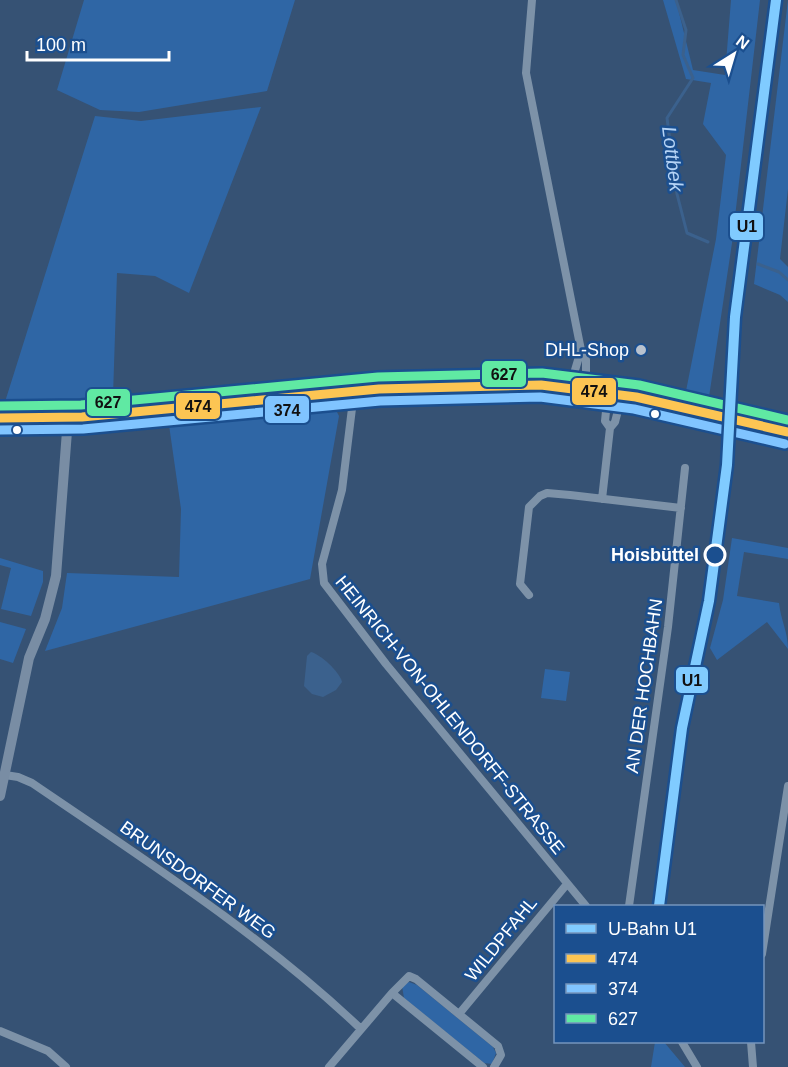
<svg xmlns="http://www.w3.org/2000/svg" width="788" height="1067" font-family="Arial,sans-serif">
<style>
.green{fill:#2f66a5}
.water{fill:#3b618d}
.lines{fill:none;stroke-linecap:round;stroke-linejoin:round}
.stream{stroke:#3b618d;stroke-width:3}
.street{stroke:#7d92a8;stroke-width:8}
.secondary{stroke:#798da4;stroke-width:10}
.primary{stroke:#7d8ea7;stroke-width:12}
.bus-1-casing{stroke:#1b4f8f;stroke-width:14}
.bus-2-casing{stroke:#1b4f8f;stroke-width:14}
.bus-3-casing{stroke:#1b4f8f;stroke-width:14}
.bus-1{stroke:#fcc553;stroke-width:9}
.bus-2{stroke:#80c4ff;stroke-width:9}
.bus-3{stroke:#60e9a3;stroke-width:9}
.metro-1-casing{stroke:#1b4f8f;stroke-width:15}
.metro-1{stroke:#80cbff;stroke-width:10}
.poi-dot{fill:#b9c2ce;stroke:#1b4f8f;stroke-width:2}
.bus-dot{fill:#fff;stroke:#1b4f8f;stroke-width:2}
.stop-dot{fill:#1b4f8f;stroke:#fff;stroke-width:3}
.labels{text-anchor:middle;stroke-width:5;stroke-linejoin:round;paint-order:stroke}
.poi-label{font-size:18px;fill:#fff;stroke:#1b4f8f;text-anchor:end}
.stop-label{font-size:18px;font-weight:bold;fill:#fff;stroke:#1b4f8f;text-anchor:end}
.street-label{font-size:18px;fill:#fff;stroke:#1b4f8f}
.water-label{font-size:20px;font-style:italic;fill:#b5d3f5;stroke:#1b4f8f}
.line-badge{stroke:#1b4f8f;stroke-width:2}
.pale-badge-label{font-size:16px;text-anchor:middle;font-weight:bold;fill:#111}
</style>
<rect width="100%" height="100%" fill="#365274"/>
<path class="green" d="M 84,0 L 295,0 L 267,91 L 139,112 L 100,110 L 57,90 Z
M 663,0 L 676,0 L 693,70 L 725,75 L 731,0 L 760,0 L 732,243 L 709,397 L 686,391 L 716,239 L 726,155 L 703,124 L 711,83 L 686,79 Z
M 788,0 L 788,189 L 780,259 L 788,267 L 788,302 L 780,295 L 754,284 Z
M 261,107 L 189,293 L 155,276 L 117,273 L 113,396 L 4,405 L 95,116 L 141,121 Z
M 334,406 L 339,416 L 310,579 L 45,651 L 62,608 L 67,573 L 179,577 L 181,509 L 168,418 Z
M 732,538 L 788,548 L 788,559 L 744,552 L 737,596 L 779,603 C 781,621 788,632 788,649 L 767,622 L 717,660 L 710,648 L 723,600 Z
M 0,558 L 43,571 L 43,582 L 31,616 L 1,609 L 11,568 L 0,565 Z
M 0,622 L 26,629 L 13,663 L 0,659 Z
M 545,669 L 570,672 L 566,701 L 541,698 Z
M 409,982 L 417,985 L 493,1047 L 496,1053 L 492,1064 L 484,1063 L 404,998 L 402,986 Z
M 655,1042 L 664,1042 L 685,1067 L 651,1067 Z"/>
<path class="water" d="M 311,652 C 320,654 340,672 342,682 L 336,690 L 323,697 L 312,694 L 304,686 L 307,656 Z"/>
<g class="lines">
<path class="stream" d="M 676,0 L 686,30 L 683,55 L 693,78 L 667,118 L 677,194 L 687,233 L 708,242
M 758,264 L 779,272 L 788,280"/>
<path class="street" d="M 532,0 L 526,73 L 581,350 L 586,360 L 586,389
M 570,387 L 581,350
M 354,392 L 342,490 L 322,564 L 324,583 L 386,664 L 586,906
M 608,392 L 605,421 L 610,428
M 602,499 L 610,428 L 615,422 L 622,395
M 529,595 L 520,584 L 529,507 L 540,496 L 547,493 L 570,495 L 681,508
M 5,775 L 18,777 L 32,783 C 145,860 262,935 361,1029
M 629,906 L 668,627 L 685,468
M 762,954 L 788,786
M 459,1014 L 567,884
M 0,1031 L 48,1051 L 66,1067
M 682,1042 L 697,1067
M 751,1042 L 753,1067
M 329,1067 L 392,993
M 483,1067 L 392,993 L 409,976 L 416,979 L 498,1046 L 501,1055 L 494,1067"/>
<path class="secondary" d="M 0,796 L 29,658 L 45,619 L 56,576 L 68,418"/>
<path class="primary" d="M 0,418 L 82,417 L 379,389 L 541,385 L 636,397 L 788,432"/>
<g class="bus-1-casing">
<path id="bus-1" d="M 0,418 L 82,417 L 379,389 L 541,385 L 636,397 L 788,432"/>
</g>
<g class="bus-2-casing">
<path id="bus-2" d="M 0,430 L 83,429 L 380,401 L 540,397 L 634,409 L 785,444"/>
</g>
<g class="bus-3-casing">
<path id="bus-3" d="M 0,406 L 81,405 L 378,377 L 542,373 L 639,385 L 788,420"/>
</g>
<use href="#bus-1" class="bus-1"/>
<use href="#bus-2" class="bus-2"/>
<use href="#bus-3" class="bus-3"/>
<g class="metro-1-casing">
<path id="metro-1" d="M 659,906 L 682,728 L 709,601 L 727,465 L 735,317 L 776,0"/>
</g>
<use href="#metro-1" class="metro-1"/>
</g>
<circle class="poi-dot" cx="641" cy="350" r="6"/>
<g class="bus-dot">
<circle cx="655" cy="414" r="5"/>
<circle cx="17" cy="430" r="5"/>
</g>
<circle class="stop-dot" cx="715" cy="555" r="10"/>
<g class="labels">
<g class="poi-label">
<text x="629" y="356">DHL-Shop</text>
</g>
<g class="stop-label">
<text x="699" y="561">Hoisbüttel</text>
</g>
<g class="street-label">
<text transform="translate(644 686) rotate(-82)" y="6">AN DER HOCHBAHN</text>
<text transform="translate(450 715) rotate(51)" y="6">HEINRICH-VON-OHLENDORFF-STRASSE</text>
<text transform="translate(198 880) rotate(36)" y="6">BRUNSDORFER WEG</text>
<text transform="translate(501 939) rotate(-51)" y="6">WILDPFAHL</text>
</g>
<g class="water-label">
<text transform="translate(673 159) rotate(83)" y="7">Lottbek</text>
</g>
</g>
<g class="line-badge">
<rect x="729" y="212" width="35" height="29" rx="6" fill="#80cbff"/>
<rect x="481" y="360" width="46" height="28" rx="6" fill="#60e9a3"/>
<rect x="571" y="377" width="46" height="29" rx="6" fill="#fcc553"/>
<rect x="86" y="388" width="45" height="29" rx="6" fill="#60e9a3"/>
<rect x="175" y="392" width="46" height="28" rx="6" fill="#fcc553"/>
<rect x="264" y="395" width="46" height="29" rx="6" fill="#80c4ff"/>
<rect x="675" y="666" width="34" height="28" rx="6" fill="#80cbff"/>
</g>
<g class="pale-badge-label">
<text x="747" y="232">U1</text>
<text x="504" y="380">627</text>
<text x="594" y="397">474</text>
<text x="108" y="408">627</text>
<text x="198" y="412">474</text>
<text x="287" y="416">374</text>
<text x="692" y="686">U1</text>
</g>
<rect x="554" y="905" width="210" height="138" fill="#1b4f8f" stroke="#7695bc" stroke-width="1.5"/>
<rect x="566" y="924" width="30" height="9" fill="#80cbff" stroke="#7695bc" stroke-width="1.5"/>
<text x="608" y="935" font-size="18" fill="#ffffff">U-Bahn U1</text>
<rect x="566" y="954" width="30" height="9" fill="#fcc553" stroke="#7695bc" stroke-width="1.5"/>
<text x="608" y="965" font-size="18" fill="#ffffff">474</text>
<rect x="566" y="984" width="30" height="9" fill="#80c4ff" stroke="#7695bc" stroke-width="1.5"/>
<text x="608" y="995" font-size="18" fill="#ffffff">374</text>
<rect x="566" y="1014" width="30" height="9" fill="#60e9a3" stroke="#7695bc" stroke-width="1.5"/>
<text x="608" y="1025" font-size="18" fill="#ffffff">627</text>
<g transform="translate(734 54) rotate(37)" stroke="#1b4f8f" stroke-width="4.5" paint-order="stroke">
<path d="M0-4.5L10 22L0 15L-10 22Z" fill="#ffffff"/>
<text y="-9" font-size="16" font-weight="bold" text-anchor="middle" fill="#ffffff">N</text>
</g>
<path d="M27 51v9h142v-9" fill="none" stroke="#ffffff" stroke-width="3"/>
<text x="36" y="51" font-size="18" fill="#ffffff" stroke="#1b4f8f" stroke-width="4.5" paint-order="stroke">100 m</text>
</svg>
